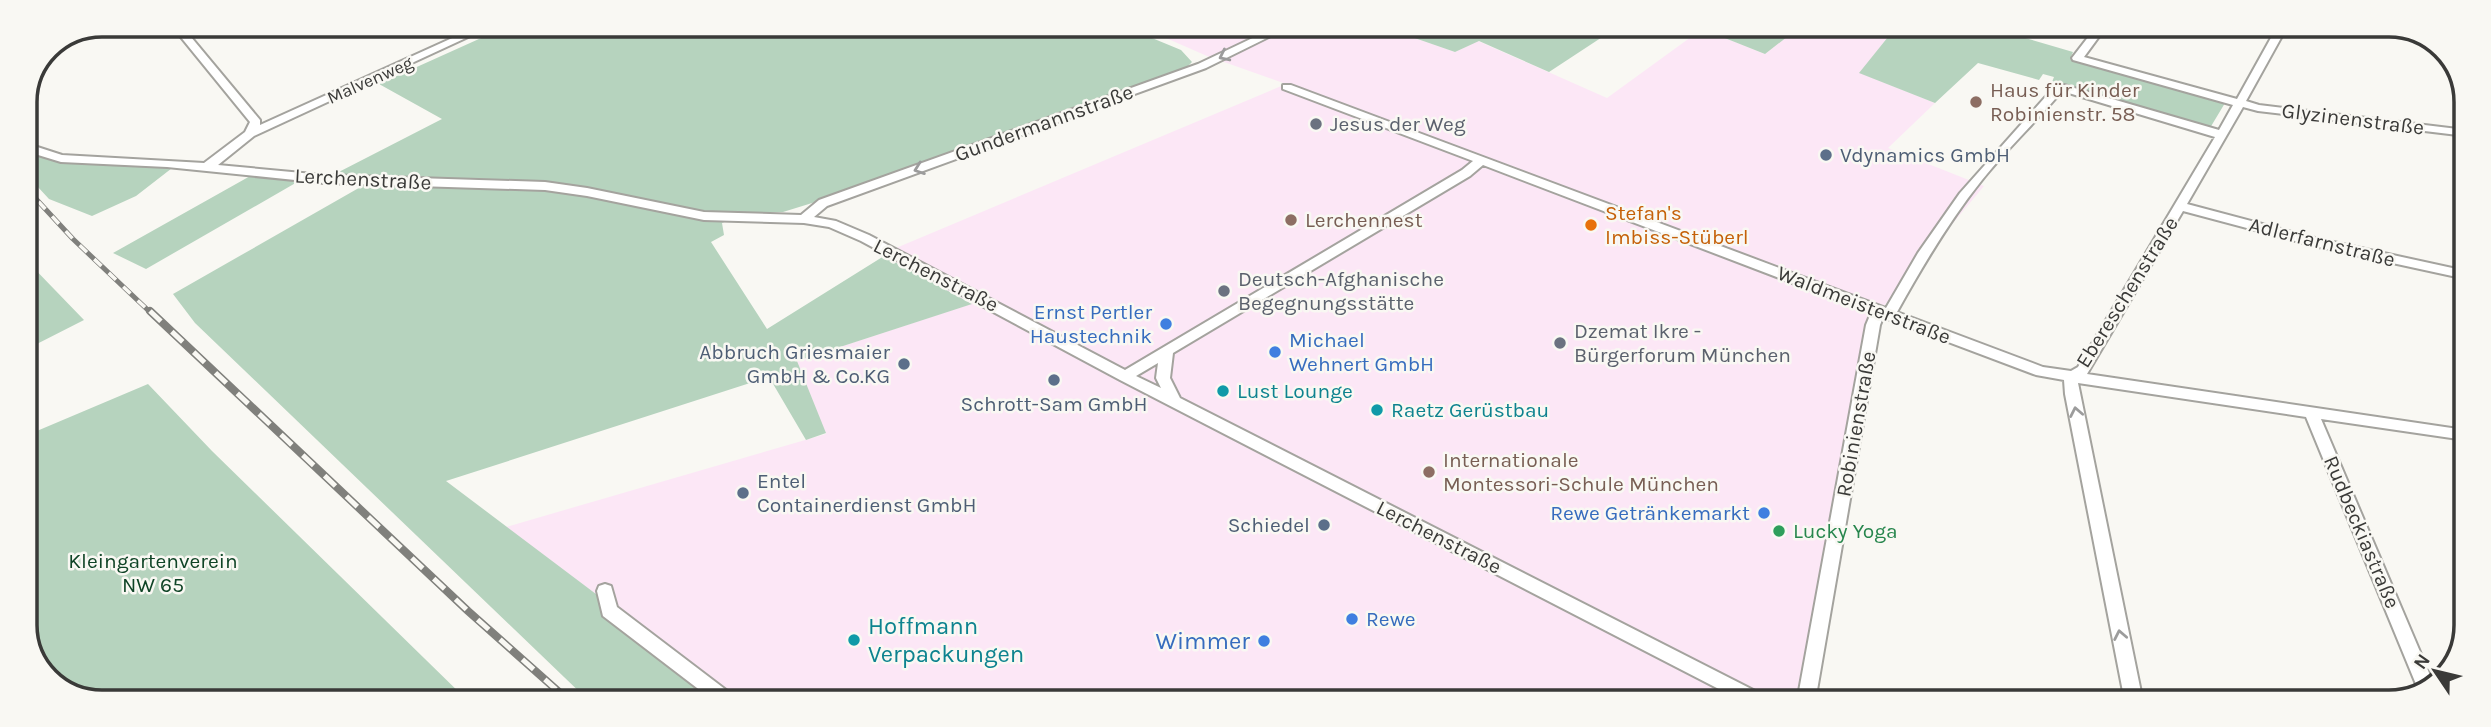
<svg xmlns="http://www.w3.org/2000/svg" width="2491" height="727" font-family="Karla,sans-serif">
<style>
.commercial{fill:#fce7f6}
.green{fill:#b6d3be}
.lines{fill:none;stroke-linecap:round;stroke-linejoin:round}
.street-casing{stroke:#a4a39e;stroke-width:4}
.street{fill:#fff;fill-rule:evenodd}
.rail-far1-casing{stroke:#80807c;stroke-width:5}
.rail-casing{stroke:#80807c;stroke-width:8}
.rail-far1{stroke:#f9f8f3;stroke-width:3.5;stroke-dasharray:10;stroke-linecap:butt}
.rail{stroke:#f9f8f3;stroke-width:5;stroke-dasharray:15;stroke-linecap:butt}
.oneway{stroke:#9c9c9c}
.education-dot{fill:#8d6e63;stroke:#f9f8f3;stroke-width:2.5}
.worship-dot{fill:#6b7280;stroke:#f9f8f3;stroke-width:2.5}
.service-dot{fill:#5c6f8a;stroke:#f9f8f3;stroke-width:2.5}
.food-dot{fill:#e8710a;stroke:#f9f8f3;stroke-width:2.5}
.shop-dot{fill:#3f7fe0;stroke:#f9f8f3;stroke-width:2.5}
.culture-dot{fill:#0f9aa8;stroke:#f9f8f3;stroke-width:2.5}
.leisure-dot{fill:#2e9e5b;stroke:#f9f8f3;stroke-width:2.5}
.labels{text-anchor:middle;stroke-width:5;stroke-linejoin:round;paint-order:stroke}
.far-street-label{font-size:18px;fill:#3a3a38;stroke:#f9f8f3}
.education-label{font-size:21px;fill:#785e54;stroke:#f9f8f3;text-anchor:start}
.street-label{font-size:21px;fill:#3a3a38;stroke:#f9f8f3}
.worship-label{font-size:21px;fill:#5b616d;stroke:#f9f8f3;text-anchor:start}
.service-label{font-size:21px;fill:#4e5e75;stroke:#f9f8f3;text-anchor:start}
.food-label{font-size:21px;fill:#c56008;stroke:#f9f8f3;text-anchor:start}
.shop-label{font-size:21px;fill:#366cbe;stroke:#f9f8f3;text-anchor:end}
.culture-label{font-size:21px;fill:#0d838f;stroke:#f9f8f3;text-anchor:start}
.leisure-label{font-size:21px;fill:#27864d;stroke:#f9f8f3;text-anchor:start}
.park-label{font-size:21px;fill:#0f4426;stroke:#f9f8f3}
.near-culture-label{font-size:24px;fill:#0d838f;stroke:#f9f8f3;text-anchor:start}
.near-shop-label{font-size:24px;fill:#366cbe;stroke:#f9f8f3;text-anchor:end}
.rim{fill:none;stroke:#3a3a38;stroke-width:3.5}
</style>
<rect width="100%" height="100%" fill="#f9f8f3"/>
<path class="commercial" d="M 1177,26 L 1380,26 L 1455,52 L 1478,41 L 1607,98 L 1702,29 L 1765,54 L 1801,26 L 1852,26 L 1888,37 L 1860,73 L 1935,103 L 1888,148 L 1984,186 L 1877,314 L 1805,702 L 738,701 L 506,527 L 826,434 L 797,361 L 971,304 L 884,256 L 896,248 L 1286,84 L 1207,56 L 1159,35 Z"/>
<path class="green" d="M 510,25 L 1123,26 L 1181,50 L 1192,62 L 1183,71 L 838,195 L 783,212 L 746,213 L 722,223 L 724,235 L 711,242 L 767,329 L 884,256 L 972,304 L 797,361 L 826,433 L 806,440 L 769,377 L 446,481 L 738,701 L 589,701 L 195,323 L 173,294 L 364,185 L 344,176 L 331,176 L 442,119 L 379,84 Z
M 1380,26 L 1619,26 L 1549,72 L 1479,41 L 1455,52 Z
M 1706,26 L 1801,26 L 1765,54 L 1702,29 Z
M 1852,26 L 2021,27 L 2015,35 L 2073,52 L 2070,59 L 2225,103 L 2210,128 L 2052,82 L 2054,77 L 2043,74 L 2039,80 L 1978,63 L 1935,103 L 1859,73 L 1888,37 Z
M 25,147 L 54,158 L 176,165 L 136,196 L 92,216 L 49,199 L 25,173 Z
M 252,175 L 299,181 L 146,269 L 113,253 Z
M 25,259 L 84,320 L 25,350 Z
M 148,384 L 212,451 L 467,700 L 82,700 L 43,676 L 25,630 L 25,436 Z"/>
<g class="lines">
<g class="street-casing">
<path id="street" d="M 171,25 L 181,25 L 260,120 L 260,125 L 481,25 L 494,25 L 254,136 L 218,165 L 324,175 L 545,182 L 587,188 L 704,212 L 801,215 L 819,200 L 1198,64 L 1278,26 L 1291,26 L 1206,68 L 827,206 L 814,217 L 836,221 L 869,235 L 1125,370 L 1462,170 L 1473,161 L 1283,89 L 1283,85 L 1291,85 L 1886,308 L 1918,253 L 1960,193 L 2056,85 L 2064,85 L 2219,130 L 2233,105 L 2073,60 L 2072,58 L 2096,27 L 2106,27 L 2084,57 L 2237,99 L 2277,27 L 2287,27 L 2246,101 L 2259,105 L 2466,130 L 2466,136 L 2258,111 L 2243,107 L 2187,204 L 2315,238 L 2466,271 L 2466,279 L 2314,246 L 2183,211 L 2087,374 L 2465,430 L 2465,440 L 2321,419 L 2435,687 L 2420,692 L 2418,689 L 2306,417 L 2078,383 L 2143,702 L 2125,702 L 2065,394 L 2064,380 L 2036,375 L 1887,319 L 1882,320 L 1880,325 L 1815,702 L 1797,702 L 1866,325 L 1871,313 L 1483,165 L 1470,176 L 1173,353 L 1170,378 L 1180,398 L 1767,697 L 1770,702 L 1744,702 L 1120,380 L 861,241 L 829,227 L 804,223 L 704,220 L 587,196 L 545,190 L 324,183 L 167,167 L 61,162 L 25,151 L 25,143 L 62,155 L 204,163 L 245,132 L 250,122 ZM 2062,91 L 2215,137 L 2078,367 L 2071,371 L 2043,367 L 1897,312 C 1922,267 1949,221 1982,180 C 2007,149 2036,122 2062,91 ZM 1158,363 L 1156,378 L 1161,388 L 1136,376 Z
M 2466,111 L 2466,126 L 2460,123 L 2460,114 Z
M 605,584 L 611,586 L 617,607 L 734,696 L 737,701 L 714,701 L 603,616 L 597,591 L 599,586 Z"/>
</g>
<use href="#street" class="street"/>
<g class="rail-far1-casing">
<path id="rail-far1" d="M 25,187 L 73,239 L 151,313"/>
</g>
<g class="rail-casing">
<path id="rail" d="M 150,311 L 468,611 L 568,700"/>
</g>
<use href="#rail-far1" class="rail-far1"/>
<use href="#rail" class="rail"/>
</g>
<defs><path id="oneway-chevron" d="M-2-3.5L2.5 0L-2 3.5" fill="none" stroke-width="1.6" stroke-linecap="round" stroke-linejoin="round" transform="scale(1.75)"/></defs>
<g class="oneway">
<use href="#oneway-chevron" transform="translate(1224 56) rotate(154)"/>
<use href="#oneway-chevron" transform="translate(919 169) rotate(160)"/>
<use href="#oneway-chevron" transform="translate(2076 412) rotate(-101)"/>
<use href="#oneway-chevron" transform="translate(2120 635) rotate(-101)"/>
</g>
<g class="education-dot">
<circle cx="1976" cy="102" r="7"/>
<circle cx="1291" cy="220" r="7"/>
<circle cx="1429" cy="472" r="7"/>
</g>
<g class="worship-dot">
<circle cx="1316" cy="124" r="7"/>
<circle cx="1224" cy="291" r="7"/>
<circle cx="1560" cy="343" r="7"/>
</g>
<g class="service-dot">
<circle cx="1826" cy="155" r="7"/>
<circle cx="904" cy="364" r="7"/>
<circle cx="1054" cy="380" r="7"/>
<circle cx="743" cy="493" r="7"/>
<circle cx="1324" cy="525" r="7"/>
</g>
<circle class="food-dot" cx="1591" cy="225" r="7"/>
<g class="shop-dot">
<circle cx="1166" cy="324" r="7"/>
<circle cx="1275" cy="352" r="7"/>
<circle cx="1764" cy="513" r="7"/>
<circle cx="1352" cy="619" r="7"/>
<circle cx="1264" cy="641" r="7"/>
</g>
<g class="culture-dot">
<circle cx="1223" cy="391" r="7"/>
<circle cx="1377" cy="410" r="7"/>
<circle cx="854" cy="640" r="7"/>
</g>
<circle class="leisure-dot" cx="1779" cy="531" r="7"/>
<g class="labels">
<g class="far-street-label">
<text transform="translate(370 80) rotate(-24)" y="6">Malvenweg</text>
</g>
<g class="education-label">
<text x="1990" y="97">Haus für Kinder<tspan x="1990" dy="24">Robinienstr. 58</tspan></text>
<text x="1305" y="227">Lerchennest</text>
<text x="1443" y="467">Internationale<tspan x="1443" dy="24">Montessori-Schule München</tspan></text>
</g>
<g class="street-label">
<text transform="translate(2353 119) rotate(7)" y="7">Glyzinenstraße</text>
<text transform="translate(1044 123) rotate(-20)" y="7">Gundermannstraße</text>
<text transform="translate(363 179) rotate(3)" y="7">Lerchenstraße</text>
<text transform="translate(2322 242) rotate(14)" y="7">Adlerfarnstraße</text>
<text transform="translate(936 275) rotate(27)" y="7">Lerchenstraße</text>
<text transform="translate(2127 292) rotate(-58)" y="7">Ebereschenstraße</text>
<text transform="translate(1864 305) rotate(21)" y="7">Waldmeisterstraße</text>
<text transform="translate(1856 424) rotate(-80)" y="7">Robinienstraße</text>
<text transform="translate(2362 532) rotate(67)" y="7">Rudbeckiastraße</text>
<text transform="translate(1439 537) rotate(27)" y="7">Lerchenstraße</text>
</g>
<g class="worship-label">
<text x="1330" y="131">Jesus der Weg</text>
<text x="1238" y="286">Deutsch-Afghanische<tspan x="1238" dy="24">Begegnungsstätte</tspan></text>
<text x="1574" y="338">Dzemat Ikre -<tspan x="1574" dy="24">Bürgerforum München</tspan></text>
</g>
<g class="service-label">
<text x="1840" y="162">Vdynamics GmbH</text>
<text x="890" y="359" text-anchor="end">Abbruch Griesmaier<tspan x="890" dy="24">GmbH &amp; Co.KG</tspan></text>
<text x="1054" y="411" text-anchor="middle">Schrott-Sam GmbH</text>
<text x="757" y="488">Entel<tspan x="757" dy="24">Containerdienst GmbH</tspan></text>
<text x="1310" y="532" text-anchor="end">Schiedel</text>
</g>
<g class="food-label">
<text x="1605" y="220">Stefan's<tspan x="1605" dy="24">Imbiss-Stüberl</tspan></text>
</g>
<g class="shop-label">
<text x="1152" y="319">Ernst Pertler<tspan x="1152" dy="24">Haustechnik</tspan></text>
<text x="1289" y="347" text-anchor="start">Michael<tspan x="1289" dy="24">Wehnert GmbH</tspan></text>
<text x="1750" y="520">Rewe Getränkemarkt</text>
<text x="1366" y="626" text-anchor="start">Rewe</text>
</g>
<g class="culture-label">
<text x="1237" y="398">Lust Lounge</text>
<text x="1391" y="417">Raetz Gerüstbau</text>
</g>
<g class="leisure-label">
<text x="1793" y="538">Lucky Yoga</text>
</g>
<g class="park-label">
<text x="153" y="568">Kleingartenverein<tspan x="153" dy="24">NW 65</tspan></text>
</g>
<g class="near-culture-label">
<text x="868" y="634">Hoffmann<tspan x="868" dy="28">Verpackungen</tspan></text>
</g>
<g class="near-shop-label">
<text x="1250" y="649">Wimmer</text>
</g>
</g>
<path d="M0 0H2491V727H0ZM102 37H2389A65 65 0 0 1 2454 102V625A65 65 0 0 1 2389 690H102A65 65 0 0 1 37 625V102A65 65 0 0 1 102 37Z" fill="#f9f8f3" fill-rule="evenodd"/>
<path class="rim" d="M102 37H2389A65 65 0 0 1 2454 102V625A65 65 0 0 1 2389 690H102A65 65 0 0 1 37 625V102A65 65 0 0 1 102 37Z"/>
<g transform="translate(2435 671) rotate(305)" stroke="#f9f8f3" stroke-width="5" paint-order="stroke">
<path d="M0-5L12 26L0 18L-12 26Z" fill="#3a3a38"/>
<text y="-10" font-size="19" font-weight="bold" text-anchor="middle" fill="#3a3a38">N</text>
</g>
</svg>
